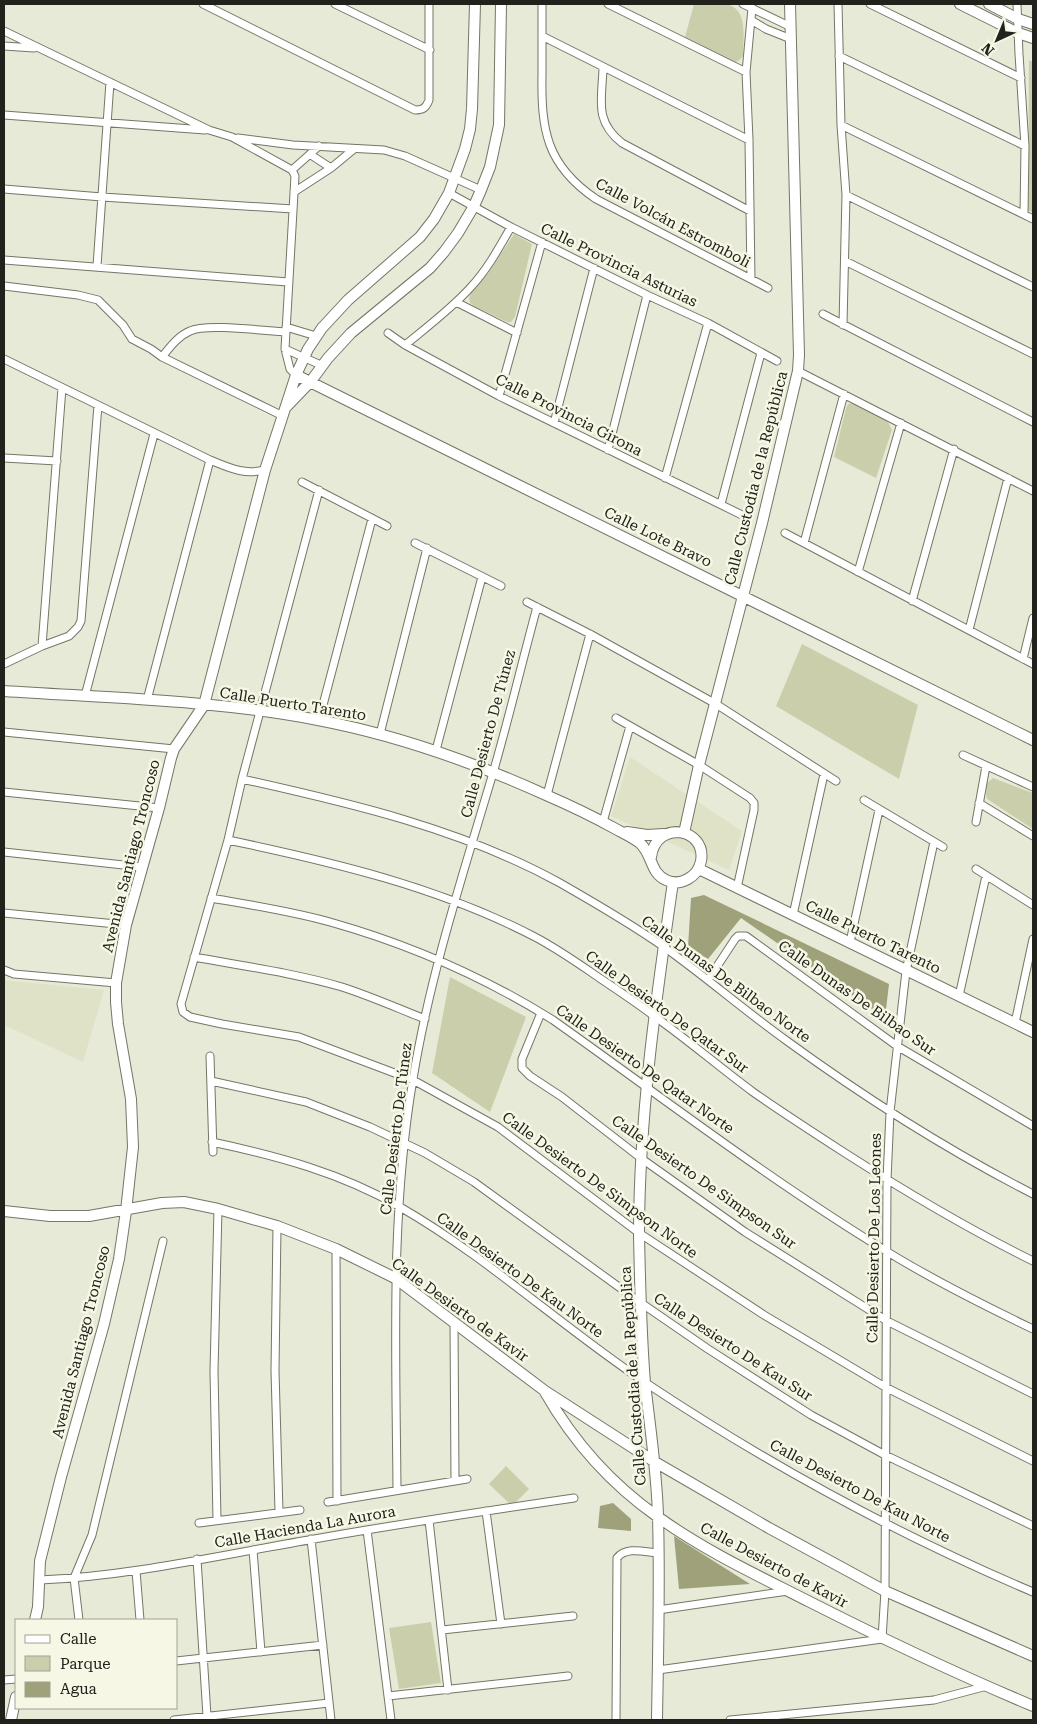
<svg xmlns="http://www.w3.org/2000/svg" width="1037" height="1724" font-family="'Roboto Serif',serif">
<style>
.built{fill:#e0e2c8}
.green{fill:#cbceab}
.water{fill:#9ea179}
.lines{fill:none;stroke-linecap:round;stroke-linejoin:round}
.street-casing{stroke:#747666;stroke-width:9}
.secondary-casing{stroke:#747666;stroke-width:12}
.street{stroke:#fff;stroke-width:7}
.secondary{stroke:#fff;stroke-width:10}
.labels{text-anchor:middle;stroke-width:5;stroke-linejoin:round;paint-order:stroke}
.street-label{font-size:15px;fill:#21221b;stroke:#f6f7e5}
</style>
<rect width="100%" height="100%" fill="#e8ead8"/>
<path class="built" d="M 630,757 L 742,831 L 729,870 L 611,816 Z
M 4,980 L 104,990 L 83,1062 L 4,1025 Z"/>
<path class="green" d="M 694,4 C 704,4 717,2 726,4 C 749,9 743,38 743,56 C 739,61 737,63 731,61 L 685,37 Z
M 1029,60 L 1033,62 L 1033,213 L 1028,210 Z
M 514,234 L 532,244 L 515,317 L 511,322 L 507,322 L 474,306 L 470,303 L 469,298 L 471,293 L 489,272 Z
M 853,403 L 887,420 L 892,430 L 876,478 L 834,457 L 846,408 L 848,404 Z
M 802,644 L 918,705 L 899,779 L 776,706 Z
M 993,778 L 1033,793 L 1033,829 L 987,799 L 986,795 L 987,783 Z
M 450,977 L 526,1017 L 490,1112 L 432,1073 Z
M 506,1466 L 529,1489 L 512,1506 L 489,1484 Z
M 431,1622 L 441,1683 L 399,1689 L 389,1628 Z"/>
<path class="water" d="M 704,895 L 889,984 L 885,1018 L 741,918 L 708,959 L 688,947 L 691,898 Z
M 613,1503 L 631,1519 L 631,1531 L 598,1528 L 600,1506 Z
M 674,1536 L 750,1584 L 679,1589 Z"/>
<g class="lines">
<g class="street-casing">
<path id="street" d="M 203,4 L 415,110 C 423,110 426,108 429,100 L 429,4
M 335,4 L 430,50
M 542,4 C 542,27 542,50 542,73 C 541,130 546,165 596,199 L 768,288
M 608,4 L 746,72
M 743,4 L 791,27
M 838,4 L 841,125 L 846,195 L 843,325
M 870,4 L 1021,78
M 1017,4 L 1019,54 L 1025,146 L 1024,214
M 751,20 L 766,29 L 791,39
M 4,31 L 209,130 L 232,137 L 292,170
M 542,36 L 749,140
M 4,46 L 34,48
M 839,56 L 1025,146
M 603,68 C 602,100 594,121 622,143 L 750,211
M 4,115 L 205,130
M 841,125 L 1033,219
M 238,138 L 293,145 L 384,150 L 405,156 L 481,190
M 311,155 L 331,168
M 292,170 L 295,176 L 285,349 L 290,369 L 296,375
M 292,170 L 319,146
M 4,189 L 102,197 L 293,209
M 294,192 L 331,168 L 354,149
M 449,193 L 511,227 L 647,295 L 708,323 L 777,361
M 846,195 L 1033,287
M 4,260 L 288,282
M 845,261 L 1033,354
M 97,266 L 110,82
M 751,279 L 749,140 L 746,72 L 752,8
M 4,286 L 78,295 L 98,300 L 123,325 L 132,339 L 151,349 L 162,357 C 170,347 178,336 190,331 C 206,323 265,331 286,332
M 456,302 L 517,333
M 823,314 L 1033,422
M 286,327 L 316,336
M 388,333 L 405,345 L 499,396 L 742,515
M 405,345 C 427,327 451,309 470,288 C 487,270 499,248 511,227
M 285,349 L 323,366
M 162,357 L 283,416
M 4,359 L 210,460 C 230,468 243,475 265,470
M 798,371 L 1033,491
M 499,396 L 542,242
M 554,423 L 594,268
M 608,450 L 647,295
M 4,458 L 57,461
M 665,478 L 708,323
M 302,482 L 387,526
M 319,490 L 242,779 L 228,840 L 181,1004 L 183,1012 L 190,1017 L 222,1024 L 299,1037 L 413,1080 L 498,1127 L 639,1233 L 764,1315 L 885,1387 L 1033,1461
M 721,504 L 761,353
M 785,533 L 1033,664
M 415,543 L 501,586
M 804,543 L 844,394
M 858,572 L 901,423
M 912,601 L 954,449
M 527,602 L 590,634 L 716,704 L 836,781
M 969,630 L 1008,478
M 42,646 L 62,388
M 1023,659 L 1033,618
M 4,664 L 42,646 L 69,636 L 78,627 L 81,621 L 98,405
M 85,696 L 154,434
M 147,700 L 210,460
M 616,718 L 699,765 L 750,798 L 754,803 L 754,810 L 737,888
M 319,720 L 372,519
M 4,732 L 174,749
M 380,734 L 427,548
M 436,750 L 482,577
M 963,755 L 1033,787
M 242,779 C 350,803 462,829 560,883 C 595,903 631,924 664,947 C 706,977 745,1011 787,1041 C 864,1097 949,1151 1033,1194
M 4,792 L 159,808
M 547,795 L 590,634
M 864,800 L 943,847
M 979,803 L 1033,836
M 603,822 L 630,726
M 976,822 L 986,766
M 228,840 C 333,862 439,887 535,937 C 558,949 579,964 601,979 C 619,991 637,1003 654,1016 C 688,1040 719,1067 753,1092 C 783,1113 814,1133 845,1153 C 906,1192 968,1229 1033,1261
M 4,852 L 142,867
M 976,869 L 1033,905
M 211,898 C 251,905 291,911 330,922 C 408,944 484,977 553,1020 C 663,1098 771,1181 886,1251 C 933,1280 983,1305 1033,1329
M 4,913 L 126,925
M 793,915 L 824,774
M 850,942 L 879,810
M 194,957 C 243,966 294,973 342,987 C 370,996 397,1008 425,1019
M 4,970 L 14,974 L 116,983
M 708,980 L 735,939 L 738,936 L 746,936 L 897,1046 L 1033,1126
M 959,996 L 986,876
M 541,1013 L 522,1059 L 522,1068 L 530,1076 L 562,1097 L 642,1159 L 745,1232 L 887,1321 L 1033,1394
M 1015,1023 L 1033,939
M 210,1056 L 213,1152
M 211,1081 L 306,1102 L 370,1127 L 425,1153 L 474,1182 L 641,1303 L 708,1349 L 811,1415 L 885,1455 L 1033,1526
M 212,1142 C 278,1156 341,1173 400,1207 C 487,1257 562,1327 646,1383 C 768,1464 898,1535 1033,1592
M 277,1226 L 275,1371 L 279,1512
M 336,1249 L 337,1501
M 454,1322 L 455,1481
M 397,1490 C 396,1353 390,1215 413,1079 C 430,975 463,874 493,773 C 509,718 522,662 537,607
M 328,1502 L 467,1479
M 486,1511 L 501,1624
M 217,1520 L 214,1371 L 218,1209
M 429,1520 L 448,1690
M 199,1523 L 300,1510
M 367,1530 L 391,1720
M 311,1539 L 331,1720
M 253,1550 L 261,1652
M 197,1559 L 207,1716
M 136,1571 L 140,1620
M 40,1580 C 131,1576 220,1555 309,1540 C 397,1524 485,1511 574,1498
M 658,1610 L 788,1591
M 79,1620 L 74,1578 L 92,1535 L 163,1241
M 442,1630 L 573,1616
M 176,1661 L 323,1645
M 658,1670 L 882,1639 L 885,1591 L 887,1180 L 890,1112 L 906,971 L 934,842
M 4,1680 L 16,1679
M 388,1696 L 568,1676
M 174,1720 L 329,1703
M 616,1720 L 617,1558 C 626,1546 645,1552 658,1553
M 730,1720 L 934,1700 L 987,1686"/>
</g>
<g class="secondary-casing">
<path id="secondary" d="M 960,4 L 1018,33 L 1033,38
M 989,4 L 1018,19 L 1033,24
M 296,375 L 1033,740
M 287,406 L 311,381 L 328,358 L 351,333 L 430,268 L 444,252 L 458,233 L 474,206 L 481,190 L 490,167 L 499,125 L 501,4
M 4,691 C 109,698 215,700 318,720 C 397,735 473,762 546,795 C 569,805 592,816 614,828 C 623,833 632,837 640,843 C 653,855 650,873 666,880 C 680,887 698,877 701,861 C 707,828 656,819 651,857
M 627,832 L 647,835 L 664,834
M 684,833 L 699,765 L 762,523 L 798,371 L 799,355 L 790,4
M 699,869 L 1033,1032
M 4,1211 L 50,1216 L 89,1216 L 162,1203 L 184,1202 L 218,1209 L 277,1226 L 336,1249 L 395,1278 L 545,1391 L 655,1462 L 769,1528 L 885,1591 L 1033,1656
M 545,1392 C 573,1441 611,1484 658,1517 C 705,1551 759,1576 810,1602 C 883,1639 957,1674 1033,1706
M 35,1620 L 38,1607 L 40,1561 L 61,1477 L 104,1324 L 119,1259 L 126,1211 L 133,1147 L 131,1099 L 118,1024 L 116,1002 L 116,983 L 126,925 L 159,808 L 171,758 L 174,749 L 204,705 L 265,470 L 296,375 L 308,349 L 322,328 L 348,300 L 420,237 L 434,219 L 449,193 L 465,149 L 470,129 L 472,109 L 475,4
M 11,1720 L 16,1697
M 657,1720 C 658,1653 660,1585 658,1517 C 657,1472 650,1428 645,1383 C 641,1334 640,1284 639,1235 C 639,1117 656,999 673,882"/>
</g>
<use href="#street" class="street"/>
<use href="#secondary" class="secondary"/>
</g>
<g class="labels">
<g class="street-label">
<text transform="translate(673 223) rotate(28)" y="5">Calle Volcán Estromboli</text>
<text transform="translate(619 265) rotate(26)" y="5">Calle Provincia Asturias</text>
<text transform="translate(569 415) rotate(27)" y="5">Calle Provincia Girona</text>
<text transform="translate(756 478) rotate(-76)" y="5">Calle Custodia de la República</text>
<text transform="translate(658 537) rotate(26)" y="5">Calle Lote Bravo</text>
<text transform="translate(293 704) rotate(9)" y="5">Calle Puerto Tarento</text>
<text transform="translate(488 734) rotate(-75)" y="5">Calle Desierto De Túnez</text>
<text transform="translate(131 856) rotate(-76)" y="5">Avenida Santiago Troncoso</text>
<text transform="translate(873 937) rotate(26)" y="5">Calle Puerto Tarento</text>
<text transform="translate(726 979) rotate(36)" y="5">Calle Dunas De Bilbao Norte</text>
<text transform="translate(857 998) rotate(35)" y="5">Calle Dunas De Bilbao Sur</text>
<text transform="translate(667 1012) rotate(36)" y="5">Calle Desierto De Qatar Sur</text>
<text transform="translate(645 1069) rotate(35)" y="5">Calle Desierto De Qatar Norte</text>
<text transform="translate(396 1129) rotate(-83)" y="5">Calle Desierto De Túnez</text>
<text transform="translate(704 1182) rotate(35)" y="5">Calle Desierto De Simpson Sur</text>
<text transform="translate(600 1185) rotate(36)" y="5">Calle Desierto De Simpson Norte</text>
<text transform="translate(874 1238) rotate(-89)" y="5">Calle Desierto De Los Leones</text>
<text transform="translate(520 1275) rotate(36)" y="5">Calle Desierto De Kau Norte</text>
<text transform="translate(460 1310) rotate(36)" y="5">Calle Desierto de Kavir</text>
<text transform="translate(81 1342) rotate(-76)" y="5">Avenida Santiago Troncoso</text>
<text transform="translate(733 1347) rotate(33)" y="5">Calle Desierto De Kau Sur</text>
<text transform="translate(633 1376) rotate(-94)" y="5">Calle Custodia de la República</text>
<text transform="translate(860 1491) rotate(28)" y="5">Calle Desierto De Kau Norte</text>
<text transform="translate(305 1527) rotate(-10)" y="5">Calle Hacienda La Aurora</text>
<text transform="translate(774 1565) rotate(28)" y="5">Calle Desierto de Kavir</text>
</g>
</g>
<rect width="1037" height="1724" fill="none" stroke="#21221b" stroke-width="10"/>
<rect x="15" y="1619" width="162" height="90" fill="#f6f7e5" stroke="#a1a294"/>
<rect x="25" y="1635" width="25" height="8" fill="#ffffff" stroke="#a1a294"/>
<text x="60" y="1644" font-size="15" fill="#21221b">Calle</text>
<rect x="25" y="1656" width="25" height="15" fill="#cbceab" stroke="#a1a294"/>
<text x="60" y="1669" font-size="15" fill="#21221b">Parque</text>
<rect x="25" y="1682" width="25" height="15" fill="#9ea179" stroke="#a1a294"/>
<text x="60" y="1694" font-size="15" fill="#21221b">Agua</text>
<g transform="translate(997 40) rotate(224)" stroke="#f6f7e5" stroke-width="4" paint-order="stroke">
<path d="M0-4L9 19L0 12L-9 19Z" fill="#21221b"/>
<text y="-8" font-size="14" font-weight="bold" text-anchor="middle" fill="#21221b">N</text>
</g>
</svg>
